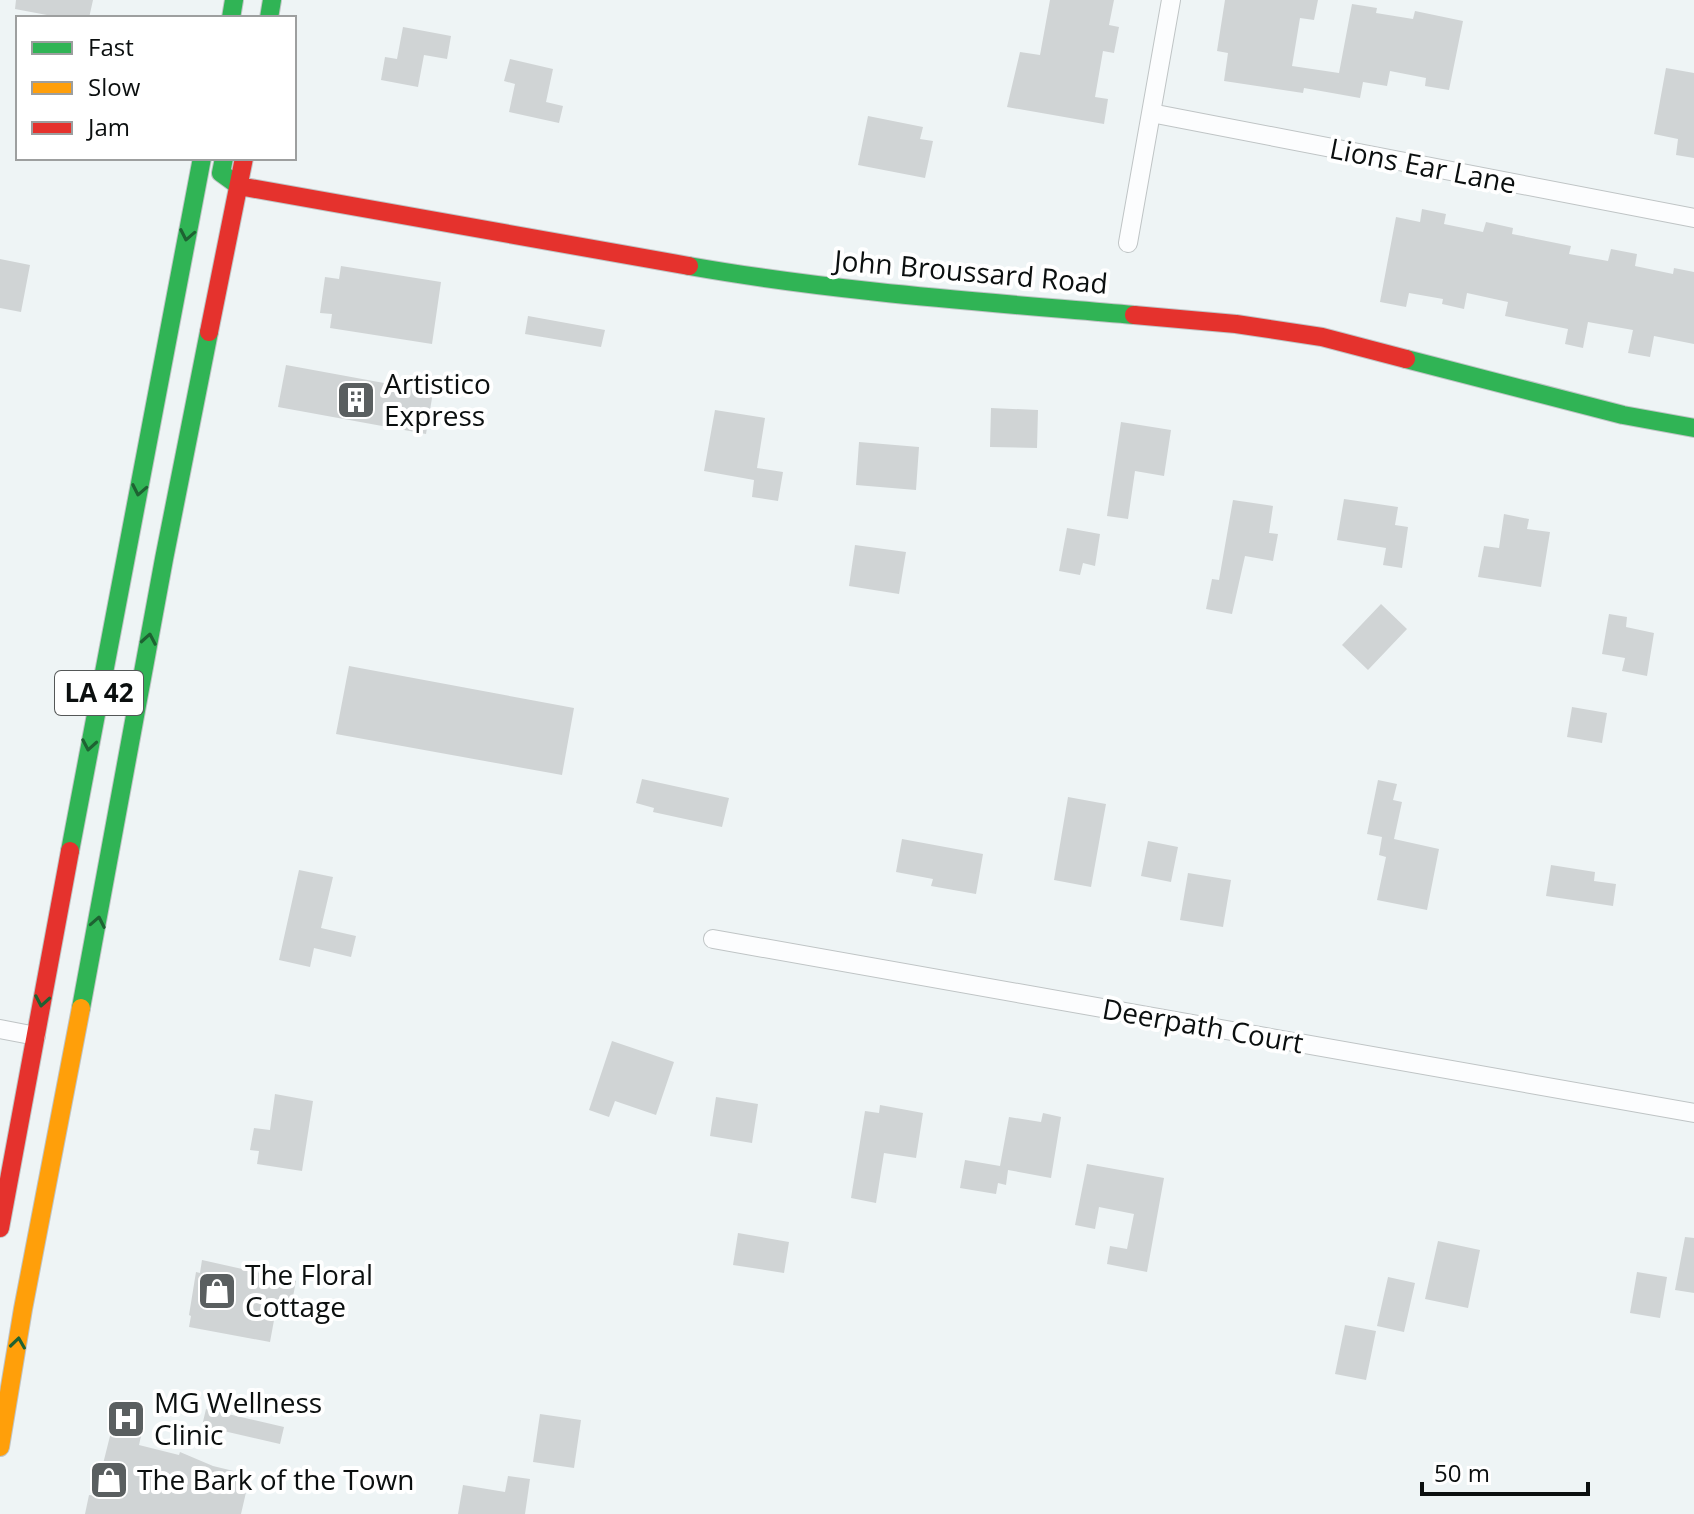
<svg xmlns="http://www.w3.org/2000/svg" width="1694" height="1514" font-family="'Open Sans',sans-serif">
<style>
.building{fill:#d0d4d5}
.lines{fill:none;stroke-linecap:round;stroke-linejoin:round}
.street-casing{stroke:#bfc4c5;stroke-width:20}
.fast-casing{stroke:#bfc4c5;stroke-width:20}
.slow-casing{stroke:#bfc4c5;stroke-width:20}
.jam-casing{stroke:#bfc4c5;stroke-width:20}
.street{stroke:#fcfdfe;stroke-width:18}
.fast{stroke:#30b455;stroke-width:18}
.slow{stroke:#ff9f0a;stroke-width:18}
.jam{stroke:#e5322d;stroke-width:18}
.oneway{stroke:#1e6232}
.labels{text-anchor:middle;stroke-width:8;stroke-linejoin:round;paint-order:stroke}
.shield{fill:#fff;stroke:#545757;stroke-width:2}
.shield-label{font-size:26px;font-weight:bold;fill:#0b0f0f}
.street-label{font-size:28px;fill:#0b0f0f;stroke:#fff}
.poi-label{font-size:28px;fill:#0b0f0f;stroke:#fff;text-anchor:start}
</style>
<rect width="100%" height="100%" fill="#eef4f5"/>
<path class="building" d="M 16,0 L 93,0 L 89,18 L 63,18 L 15,9 Z
M 1050,0 L 1114,0 L 1109,25 L 1119,27 L 1114,53 L 1103,51 L 1095,97 L 1108,99 L 1104,124 L 1007,107 L 1020,52 L 1040,55 Z
M 1225,0 L 1318,0 L 1314,20 L 1300,18 L 1292,66 L 1339,73 L 1352,4 L 1377,8 L 1376,13 L 1413,19 L 1415,11 L 1463,21 L 1449,90 L 1425,86 L 1426,78 L 1390,71 L 1387,86 L 1363,82 L 1360,98 L 1304,88 L 1303,93 L 1224,81 L 1228,53 L 1217,51 Z
M 403,27 L 451,36 L 447,59 L 424,55 L 418,87 L 381,80 L 385,57 L 397,59 Z
M 510,59 L 553,69 L 546,102 L 563,106 L 559,123 L 509,112 L 515,84 L 504,81 Z
M 1666,68 L 1694,73 L 1694,158 L 1676,155 L 1678,139 L 1654,134 Z
M 868,116 L 923,127 L 920,139 L 933,141 L 925,178 L 858,165 Z
M 1422,209 L 1446,214 L 1444,224 L 1483,232 L 1486,222 L 1513,228 L 1512,234 L 1571,246 L 1569,254 L 1608,261 L 1611,249 L 1637,254 L 1635,266 L 1673,274 L 1674,268 L 1694,272 L 1694,344 L 1654,336 L 1650,357 L 1628,353 L 1633,330 L 1588,322 L 1583,348 L 1565,344 L 1568,329 L 1505,316 L 1508,302 L 1467,293 L 1464,309 L 1442,304 L 1443,299 L 1409,293 L 1406,307 L 1380,302 L 1396,217 L 1420,222 Z
M 0,259 L 30,265 L 21,312 L 0,308 Z
M 341,266 L 441,282 L 432,344 L 330,328 L 332,314 L 320,313 L 325,277 L 339,279 Z
M 528,316 L 605,330 L 601,347 L 525,334 Z
M 286,365 L 433,392 L 426,434 L 278,407 Z
M 991,408 L 1038,410 L 1037,448 L 990,447 Z
M 715,410 L 765,418 L 757,468 L 783,472 L 778,501 L 752,497 L 754,480 L 704,471 Z
M 1121,422 L 1171,430 L 1164,476 L 1135,471 L 1128,519 L 1107,516 Z
M 859,442 L 919,447 L 916,490 L 856,485 Z
M 1344,499 L 1398,507 L 1395,525 L 1408,527 L 1402,568 L 1383,565 L 1386,548 L 1337,540 Z
M 1233,500 L 1273,506 L 1269,533 L 1278,534 L 1273,561 L 1245,556 L 1232,614 L 1206,609 L 1212,579 L 1219,580 Z
M 1504,514 L 1529,519 L 1527,529 L 1550,532 L 1541,587 L 1478,577 L 1484,546 L 1499,548 Z
M 1067,528 L 1100,534 L 1095,566 L 1083,563 L 1080,575 L 1059,571 Z
M 855,545 L 906,552 L 899,594 L 849,586 Z
M 1381,604 L 1407,629 L 1368,670 L 1342,645 Z
M 1609,614 L 1627,617 L 1626,627 L 1654,633 L 1647,676 L 1622,671 L 1625,658 L 1602,654 Z
M 349,666 L 574,708 L 562,775 L 336,734 Z
M 1572,707 L 1607,713 L 1602,743 L 1567,737 Z
M 642,779 L 729,798 L 722,827 L 653,812 L 654,808 L 636,803 Z
M 1378,780 L 1397,784 L 1393,800 L 1402,802 L 1394,839 L 1439,849 L 1427,910 L 1377,900 L 1386,857 L 1379,855 L 1382,837 L 1367,834 Z
M 1068,797 L 1106,804 L 1091,887 L 1054,880 Z
M 902,839 L 983,854 L 976,894 L 931,886 L 933,879 L 896,872 Z
M 1148,841 L 1178,847 L 1171,882 L 1141,876 Z
M 1551,865 L 1595,872 L 1594,881 L 1616,884 L 1613,906 L 1546,896 Z
M 299,870 L 333,877 L 321,928 L 356,936 L 351,957 L 314,948 L 310,967 L 279,960 Z
M 1188,873 L 1231,880 L 1223,927 L 1180,920 Z
M 612,1041 L 674,1062 L 656,1115 L 615,1101 L 609,1117 L 589,1110 Z
M 275,1094 L 313,1101 L 302,1171 L 257,1164 L 259,1151 L 250,1150 L 254,1128 L 270,1130 Z
M 716,1097 L 758,1104 L 752,1143 L 710,1136 Z
M 880,1105 L 923,1113 L 916,1158 L 884,1153 L 876,1203 L 851,1198 L 865,1111 L 879,1113 Z
M 1043,1113 L 1061,1117 L 1051,1178 L 1008,1170 L 1006,1185 L 998,1183 L 996,1194 L 960,1188 L 965,1160 L 1000,1166 L 1009,1117 L 1041,1122 Z
M 1087,1164 L 1164,1178 L 1147,1272 L 1107,1264 L 1110,1246 L 1127,1249 L 1134,1214 L 1099,1207 L 1095,1229 L 1075,1225 Z
M 738,1233 L 789,1242 L 784,1273 L 733,1265 Z
M 1685,1237 L 1694,1238 L 1694,1293 L 1675,1290 Z
M 1438,1241 L 1480,1250 L 1468,1308 L 1425,1299 Z
M 202,1260 L 296,1281 L 291,1307 L 277,1304 L 270,1342 L 189,1327 L 191,1316 L 189,1315 L 196,1272 L 200,1273 Z
M 1637,1272 L 1667,1277 L 1660,1318 L 1630,1313 Z
M 1388,1277 L 1415,1283 L 1404,1332 L 1377,1326 Z
M 1345,1325 L 1376,1331 L 1366,1380 L 1335,1374 Z
M 206,1409 L 284,1427 L 280,1444 L 202,1426 Z
M 540,1414 L 581,1420 L 574,1468 L 533,1462 Z
M 113,1424 L 141,1436 L 139,1445 L 179,1455 L 180,1452 L 213,1466 L 250,1475 L 241,1514 L 85,1514 L 89,1495 L 95,1496 Z
M 508,1476 L 530,1479 L 525,1514 L 458,1514 L 463,1485 L 505,1492 Z"/>
<g class="lines">
<g class="street-casing">
<path id="street" d="M 1151,113 L 1694,218
M 1128,243 L 1171,0
M 713,939 L 1694,1113
M 0,1029 L 36,1036"/>
</g>
<g class="fast-casing">
<path id="fast" d="M 231,18 L 234,0
M 269,18 L 272,0
M 224,158 L 221,173 L 239,186
M 689,266 C 836,292 985,302 1134,315
M 1406,359 L 1623,415 L 1694,428
M 70,851 L 202,158
M 81,1008 L 164,559 L 209,332"/>
</g>
<g class="slow-casing">
<path id="slow" d="M 0,1447 L 23,1309 L 81,1008"/>
</g>
<g class="jam-casing">
<path id="jam" d="M 239,186 L 689,266
M 1134,315 L 1236,324 L 1322,337 L 1406,359
M 209,332 L 244,158
M 0,1228 L 70,851"/>
</g>
<use href="#street" class="street"/>
<use href="#fast" class="fast"/>
<use href="#slow" class="slow"/>
<use href="#jam" class="jam"/>
</g>
<defs><path id="oneway-chevron" d="M-2-3.5L2.5 0L-2 3.5" fill="none" stroke-width="1.6" stroke-linecap="round" stroke-linejoin="round" transform="scale(2)"/></defs>
<g class="oneway">
<use href="#oneway-chevron" transform="translate(187 235) rotate(101)"/>
<use href="#oneway-chevron" transform="translate(139 490) rotate(101)"/>
<use href="#oneway-chevron" transform="translate(149 639) rotate(-80)"/>
<use href="#oneway-chevron" transform="translate(89 745) rotate(100)"/>
<use href="#oneway-chevron" transform="translate(98 922) rotate(-79)"/>
<use href="#oneway-chevron" transform="translate(42 1001) rotate(100)"/>
<use href="#oneway-chevron" transform="translate(18 1343) rotate(-82)"/>
</g>
<defs>
<g id="building-square" transform="scale(2)"><rect x="-9" y="-9" width="18" height="18" rx="4" fill="#5a5f60" stroke="#fff"/><path d="M-4-6H4V6H1V3H-1V6H-4ZM-2.5-4.3h1.7v1.8h-1.7ZM.8-4.3h1.7v1.8H.8ZM-2.5-1h1.7V.8h-1.7ZM.8-1h1.7V.8H.8Z" fill="#fff"/></g>
<g id="shop-square" transform="scale(2)"><rect x="-9" y="-9" width="18" height="18" rx="4" fill="#5a5f60" stroke="#fff"/><path d="M-5-2.5h2.3a2.7 3.5 0 0 1 5.4 0H5L5.5 6h-11ZM-1.5-2.5h3a1.5 2.3 0 0 0-3 0Z" fill="#fff"/></g>
<g id="hospital-square" transform="scale(2)"><rect x="-9" y="-9" width="18" height="18" rx="4" fill="#5a5f60" stroke="#fff"/><path d="M-5-5h3v3.5h4V-5h3V5h-3V1.5h-4V5h-3Z" fill="#fff"/></g>
</defs>
<g fill-rule="evenodd">
<use href="#building-square" x="356" y="400"/>
<use href="#shop-square" x="217" y="1291"/>
<use href="#hospital-square" x="126" y="1419"/>
<use href="#shop-square" x="109" y="1480"/>
</g>
<g class="labels">
<rect class="shield" x="55" y="671" width="88" height="44" rx="6"/>
<g class="shield-label">
<text x="99" y="702">LA 42</text>
</g>
<g class="street-label">
<text transform="translate(1423 166) rotate(11)" y="10">Lions Ear Lane</text>
<text transform="translate(971 272) rotate(5)" y="10">John Broussard Road</text>
<text transform="translate(1203 1026) rotate(10)" y="10">Deerpath Court</text>
</g>
<g class="poi-label">
<text x="384" y="394">Artistico<tspan x="384" dy="32">Express</tspan></text>
<text x="245" y="1285">The Floral<tspan x="245" dy="32">Cottage</tspan></text>
<text x="154" y="1413">MG Wellness<tspan x="154" dy="32">Clinic</tspan></text>
<text x="137" y="1490">The Bark of the Town</text>
</g>
</g>
<rect x="16" y="16" width="280" height="144" fill="#ffffff" stroke="#9d9f9f" stroke-width="2"/>
<rect x="32" y="42" width="40" height="12" fill="#30b455" stroke="#9d9f9f" stroke-width="2"/>
<text x="88" y="56" font-size="24" fill="#0b0f0f">Fast</text>
<rect x="32" y="82" width="40" height="12" fill="#ff9f0a" stroke="#9d9f9f" stroke-width="2"/>
<text x="88" y="96" font-size="24" fill="#0b0f0f">Slow</text>
<rect x="32" y="122" width="40" height="12" fill="#e5322d" stroke="#9d9f9f" stroke-width="2"/>
<text x="88" y="136" font-size="24" fill="#0b0f0f">Jam</text>
<path d="M1422 1482v12h166v-12" fill="none" stroke="#0b0f0f" stroke-width="4"/>
<text x="1434" y="1482" font-size="24" fill="#0b0f0f" stroke="#ffffff" stroke-width="6" paint-order="stroke">50 m</text>
</svg>
